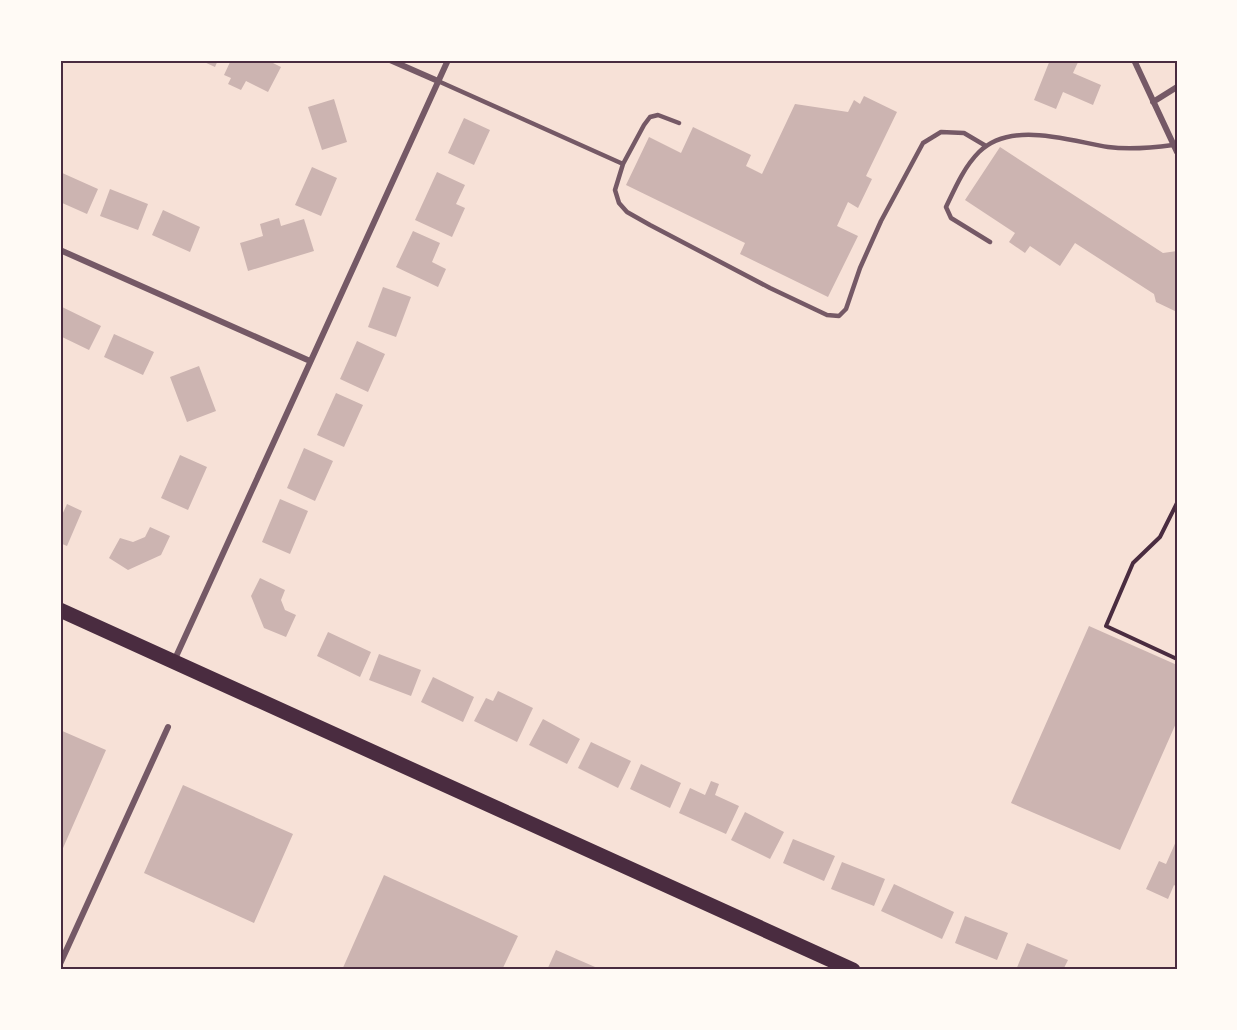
<svg xmlns="http://www.w3.org/2000/svg" width="1237" height="1030" font-family="Karla,sans-serif">
<style>
.building{fill:#ccb4b1}
.lines{fill:none;stroke-linecap:round;stroke-linejoin:round}
.path{stroke:#4a2c40;stroke-width:4}
.service{stroke:#755966;stroke-width:4.5}
.minor{stroke:#755966;stroke-width:6}
.primary{stroke:#4a2c40;stroke-width:15}
.neatline{fill:none;stroke:#4a2c40;stroke-width:2}
</style>
<rect width="100%" height="100%" fill="#f7e1d7"/>
<path class="building" d="M 200,60 L 218,60 L 215,67 Z
M 231,60 L 267,60 L 281,67 L 268,92 L 246,81 L 241,90 L 228,84 L 231,78 L 224,75 Z
M 1050,60 L 1079,60 L 1073,73 L 1101,85 L 1093,105 L 1063,92 L 1056,109 L 1034,100 Z
M 864,96 L 897,112 L 866,176 L 872,179 L 858,208 L 848,202 L 837,226 L 858,236 L 828,297 L 740,254 L 745,243 L 626,185 L 649,137 L 681,153 L 693,127 L 751,155 L 746,166 L 762,174 L 795,104 L 848,112 L 854,100 L 860,104 Z
M 334,99 L 347,142 L 322,150 L 308,107 Z
M 464,118 L 490,130 L 474,165 L 448,153 Z
M 1000,147 L 1163,253 L 1177,251 L 1177,312 L 1156,302 L 1154,294 L 1075,243 L 1060,266 L 1030,246 L 1025,253 L 1009,242 L 1015,233 L 965,200 Z
M 312,167 L 337,178 L 321,216 L 295,205 Z
M 60,172 L 98,189 L 87,214 L 60,202 Z
M 437,172 L 465,185 L 456,204 L 465,208 L 452,237 L 415,220 Z
M 110,189 L 148,204 L 138,230 L 100,216 Z
M 163,210 L 200,227 L 190,252 L 152,235 Z
M 279,218 L 281,226 L 304,219 L 314,251 L 248,271 L 240,243 L 263,236 L 260,224 Z
M 413,231 L 440,243 L 432,262 L 446,269 L 438,287 L 396,267 Z
M 383,287 L 411,297 L 396,337 L 368,327 Z
M 60,306 L 101,326 L 89,350 L 60,336 Z
M 114,334 L 154,352 L 143,375 L 104,357 Z
M 357,341 L 385,354 L 368,392 L 340,379 Z
M 199,366 L 216,411 L 187,422 L 170,377 Z
M 336,393 L 363,405 L 344,447 L 317,435 Z
M 304,448 L 333,461 L 315,501 L 287,488 Z
M 180,455 L 207,467 L 188,510 L 161,498 Z
M 280,499 L 308,511 L 290,554 L 262,542 Z
M 67,504 L 82,511 L 67,546 L 60,543 L 60,514 L 62,515 Z
M 150,527 L 170,536 L 161,555 L 128,570 L 109,558 L 120,538 L 133,542 L 145,537 Z
M 260,578 L 285,590 L 281,600 L 285,610 L 296,615 L 286,637 L 264,628 L 251,596 Z
M 1089,626 L 1177,665 L 1177,721 L 1120,850 L 1011,803 Z
M 328,632 L 371,652 L 360,677 L 317,656 Z
M 379,654 L 421,670 L 411,696 L 369,680 Z
M 433,677 L 474,697 L 463,722 L 421,702 Z
M 498,691 L 533,708 L 517,742 L 474,721 L 486,698 L 493,701 Z
M 543,719 L 580,739 L 567,764 L 529,745 Z
M 60,730 L 106,750 L 60,855 Z
M 591,742 L 631,761 L 618,788 L 578,768 Z
M 641,764 L 681,783 L 670,808 L 630,789 Z
M 711,781 L 719,784 L 715,795 L 739,806 L 726,834 L 679,813 L 690,788 L 705,795 Z
M 183,785 L 293,834 L 254,923 L 144,873 Z
M 745,812 L 784,832 L 770,859 L 731,840 Z
M 793,839 L 835,856 L 824,881 L 783,863 Z
M 1177,839 L 1177,887 L 1174,885 L 1168,899 L 1146,889 L 1159,861 L 1166,864 Z
M 842,862 L 885,879 L 874,906 L 831,889 Z
M 384,875 L 518,936 L 502,970 L 342,970 Z
M 894,884 L 954,912 L 942,939 L 881,911 Z
M 965,916 L 1008,933 L 997,960 L 955,943 Z
M 1027,943 L 1068,960 L 1063,970 L 1016,970 Z
M 556,950 L 602,970 L 547,970 Z"/>
<g class="lines">
<path class="path" d="M 1177,503 L 1160,537 L 1133,563 L 1106,626 L 1177,659"/>
<path class="service" d="M 438,81 L 623,164
M 679,123 L 658,115 L 650,117 L 644,125 L 623,164 L 615,190 L 619,203 L 627,212 L 650,225 L 770,288 L 827,315 L 839,316 L 846,309 L 860,268 L 881,221 L 923,143 L 941,132 L 964,133 L 986,146
M 990,242 L 951,218 L 946,207 C 955,188 964,167 979,152 C 1011,120 1070,141 1108,147 C 1130,150 1151,148 1173,145"/>
<path class="minor" d="M 390,60 L 438,81
M 1134,60 L 1177,152
M 1153,102 L 1177,87
M 60,250 L 310,361
M 174,661 L 448,60
M 60,964 L 168,727"/>
<path class="primary" d="M 60,610 L 853,970"/>
</g>
<rect width="1237" height="1030" fill="none" stroke="#fffaf5" stroke-width="123"/>
<rect x="62" y="62" width="1114" height="906" class="neatline"/>
</svg>
